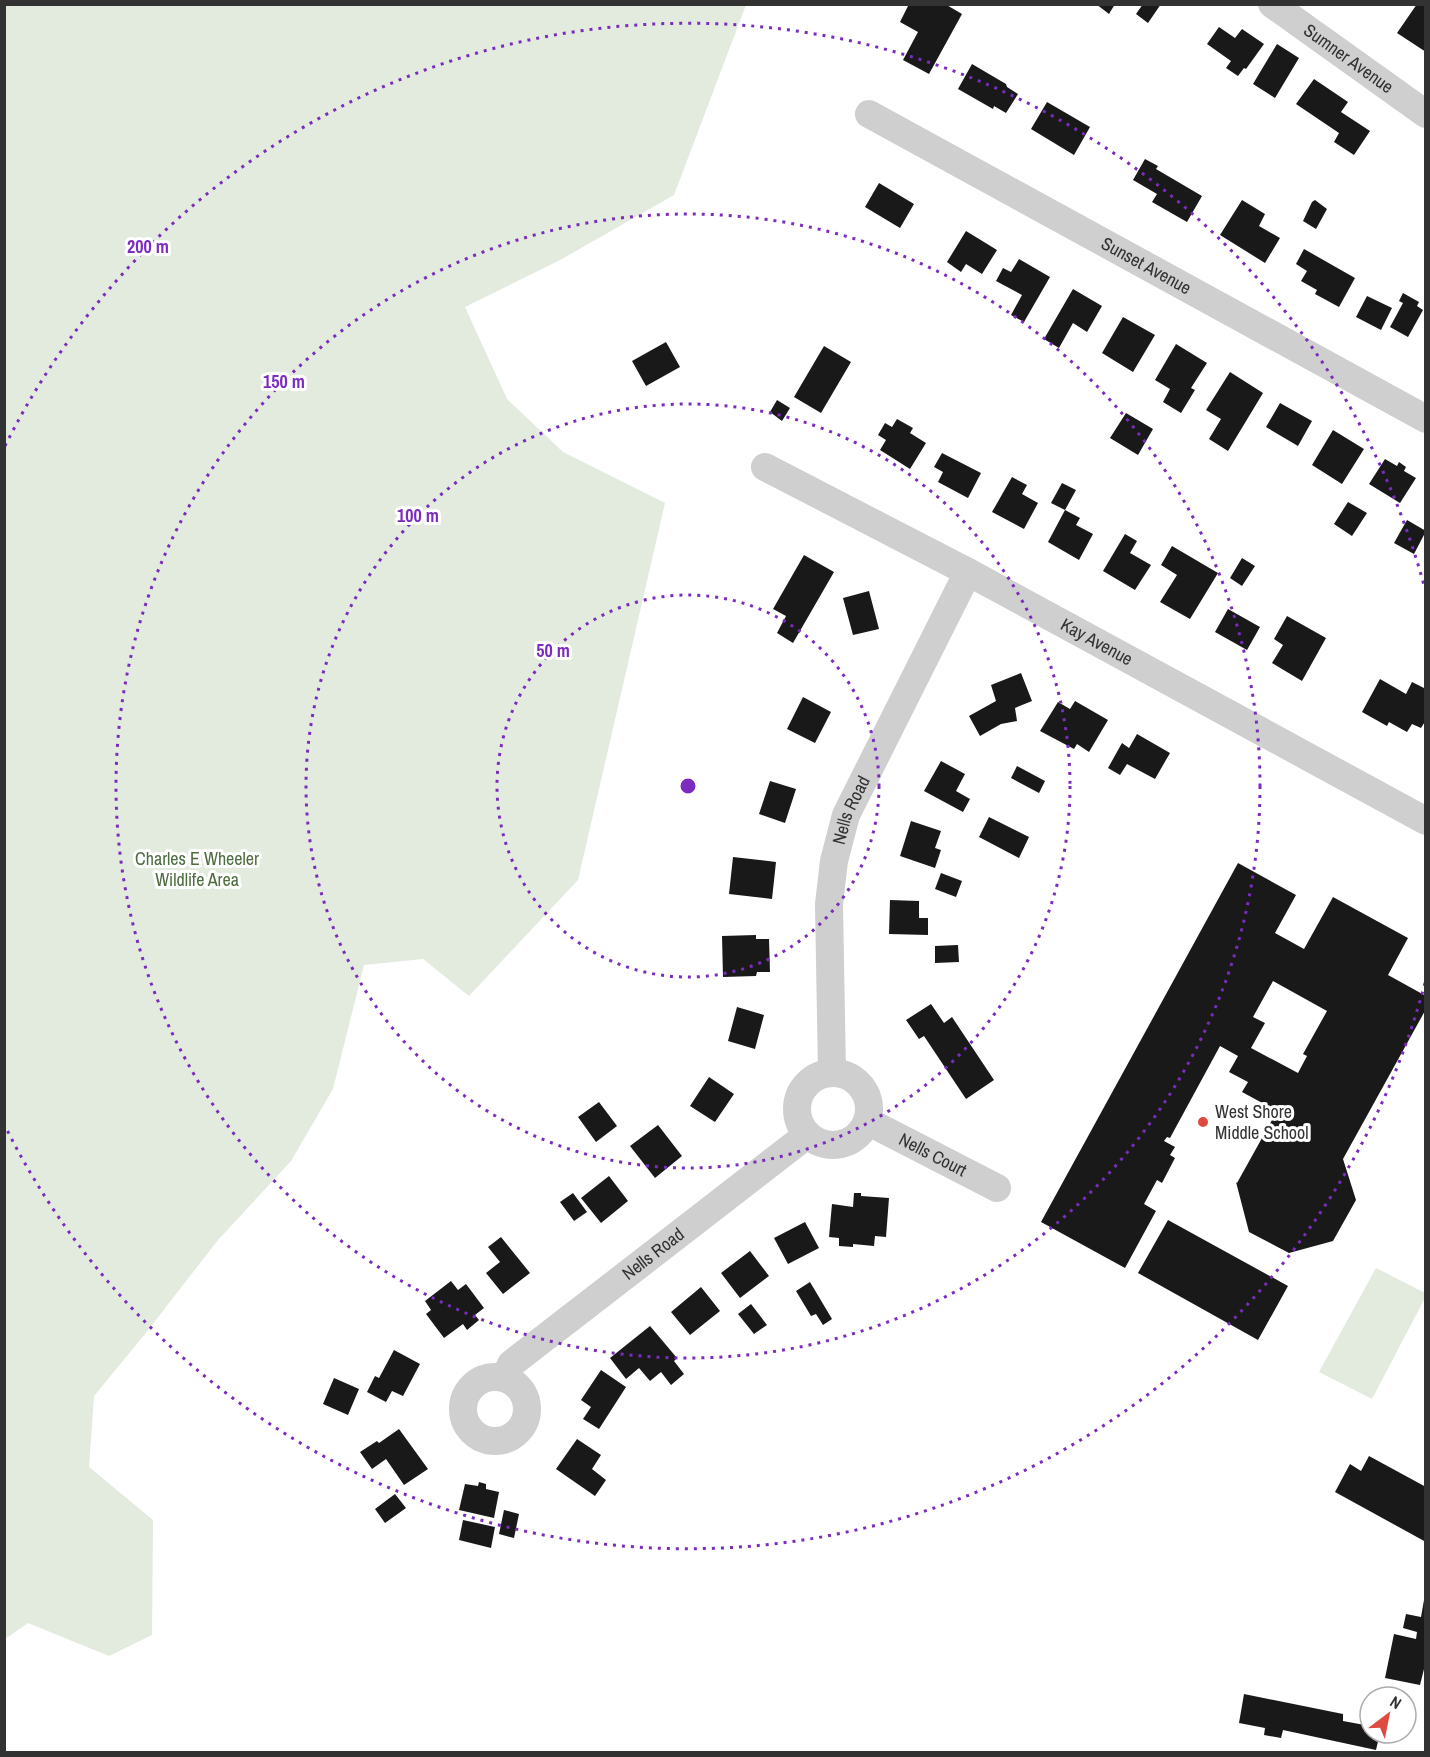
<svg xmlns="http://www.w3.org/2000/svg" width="1430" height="1757" font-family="'Archivo Narrow',sans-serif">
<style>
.green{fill:#e3eade}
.building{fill:#191919;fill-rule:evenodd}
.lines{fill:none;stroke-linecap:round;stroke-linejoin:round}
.street{stroke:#cfcfcf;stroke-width:28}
.ring{fill:none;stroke:#7b2cbf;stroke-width:3;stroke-dasharray:3 6}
.poi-dot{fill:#dd4a3f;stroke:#fff;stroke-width:2}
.labels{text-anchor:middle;stroke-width:6;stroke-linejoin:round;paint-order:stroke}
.street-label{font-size:18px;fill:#323232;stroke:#fff}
.park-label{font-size:18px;fill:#4e6c40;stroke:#fff}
.poi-label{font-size:18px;fill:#323232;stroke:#fff;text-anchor:start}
.centre{fill:#7b2cbf;stroke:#fff;stroke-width:3}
.ring-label{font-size:18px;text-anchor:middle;font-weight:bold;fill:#7b2cbf;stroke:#fff;stroke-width:6;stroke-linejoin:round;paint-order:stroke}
</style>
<rect width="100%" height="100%" fill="#fff"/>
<path class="green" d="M 5,4 L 746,5 L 674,195 L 562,259 L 465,307 L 507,399 L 563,452 L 665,503 L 578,880 L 469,996 L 423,959 L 364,965 L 333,1089 L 291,1161 L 218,1240 L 145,1334 L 94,1396 L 89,1467 L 153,1520 L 152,1635 L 109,1656 L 28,1623 L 5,1639 Z
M 1376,1268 L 1425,1293 L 1426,1296 L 1372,1399 L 1319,1372 Z"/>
<path class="building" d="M 909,4 L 945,4 L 962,14 L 929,74 L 903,60 L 918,32 L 900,22 Z
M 1096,4 L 1115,4 L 1109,14 Z
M 1143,4 L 1161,4 L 1148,23 L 1136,14 Z
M 1417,4 L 1421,4 L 1426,7 L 1426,52 L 1397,33 Z
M 1219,27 L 1235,38 L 1242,29 L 1264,44 L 1246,69 L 1244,68 L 1238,76 L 1226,68 L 1231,61 L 1207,44 Z
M 1277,44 L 1299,58 L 1275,98 L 1253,84 Z
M 972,64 L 1006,84 L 1007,87 L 1018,94 L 1006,113 L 994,106 L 993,109 L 958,89 Z
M 1314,79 L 1348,102 L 1341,112 L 1370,131 L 1354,155 L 1334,142 L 1339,133 L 1296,104 Z
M 1047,102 L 1090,127 L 1074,155 L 1031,129 Z
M 1145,159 L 1158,166 L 1156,169 L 1202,196 L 1187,222 L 1152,202 L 1157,194 L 1133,180 Z
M 879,183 L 914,204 L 900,228 L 865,207 Z
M 1242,200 L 1265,214 L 1259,226 L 1280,238 L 1265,263 L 1220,235 Z
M 1315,200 L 1327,209 L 1316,229 L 1303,221 L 1312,202 Z
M 966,231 L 997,250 L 982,274 L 966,264 L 961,272 L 947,262 Z
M 1304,249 L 1355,278 L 1339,307 L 1315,294 L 1317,290 L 1301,281 L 1307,271 L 1296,264 Z
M 1019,259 L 1050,277 L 1024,322 L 1011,315 L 1022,295 L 996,281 L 1003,268 L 1011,272 Z
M 1073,289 L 1102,306 L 1087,332 L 1073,323 L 1059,348 L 1044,339 Z
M 1403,293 L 1419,302 L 1417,306 L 1423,310 L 1408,337 L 1390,327 L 1403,303 L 1399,301 Z
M 1367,296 L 1392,308 L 1381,330 L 1356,317 Z
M 1123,317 L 1155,335 L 1133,372 L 1102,353 Z
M 666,342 L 680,367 L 646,386 L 632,361 Z
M 1176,344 L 1207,363 L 1191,388 L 1195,390 L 1181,413 L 1163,402 L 1170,389 L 1155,380 Z
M 824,346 L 851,362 L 821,413 L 794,397 Z
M 1230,372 L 1263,393 L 1228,451 L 1209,439 L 1221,419 L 1206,410 Z
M 777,400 L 790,408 L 782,421 L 770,412 Z
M 1280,403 L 1312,421 L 1298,446 L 1266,427 Z
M 1126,413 L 1153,429 L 1138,455 L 1110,438 Z
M 897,419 L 913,428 L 910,433 L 926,443 L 910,469 L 880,450 L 886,440 L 878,435 L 885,423 L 892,427 Z
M 1333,430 L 1364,449 L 1342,484 L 1312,465 Z
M 942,453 L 981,473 L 968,498 L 938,482 L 943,472 L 934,467 Z
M 1385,459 L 1397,466 L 1399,462 L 1406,467 L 1404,471 L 1416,478 L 1400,503 L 1369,484 Z
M 1012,477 L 1027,485 L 1022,494 L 1038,503 L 1024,529 L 992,512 Z
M 1062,483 L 1076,490 L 1065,510 L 1080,518 L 1076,525 L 1093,534 L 1079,560 L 1048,542 L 1065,510 L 1051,503 Z
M 1348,502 L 1367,513 L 1352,536 L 1334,524 Z
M 1407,520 L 1426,531 L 1414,554 L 1394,543 Z
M 1125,534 L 1137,541 L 1130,553 L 1151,565 L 1135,590 L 1103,571 Z
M 1172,546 L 1218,573 L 1190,619 L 1160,602 L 1177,575 L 1161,565 Z
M 804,555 L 834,572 L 793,643 L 777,633 L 786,616 L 773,609 Z
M 1242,558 L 1255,566 L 1242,586 L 1230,578 Z
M 869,591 L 879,629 L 853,635 L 843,598 Z
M 1228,609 L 1260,627 L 1247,650 L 1215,632 Z
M 1287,616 L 1326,638 L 1302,681 L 1272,663 L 1283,645 L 1274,639 Z
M 1021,673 L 1032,701 L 1015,708 L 1017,721 L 1001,724 L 980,736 L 969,716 L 996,701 L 991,685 Z
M 1380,679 L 1406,694 L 1412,682 L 1426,689 L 1426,720 L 1421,728 L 1412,724 L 1407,732 L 1389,722 L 1387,726 L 1362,712 Z
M 803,697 L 831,712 L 815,743 L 787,729 Z
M 1075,701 L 1108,720 L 1089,752 L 1077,744 L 1074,749 L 1040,731 L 1058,702 L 1070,709 Z
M 1137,734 L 1170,753 L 1155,779 L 1127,764 L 1120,775 L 1108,768 L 1122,743 L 1129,748 Z
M 941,761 L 965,774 L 956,791 L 970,799 L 963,812 L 924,791 Z
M 1017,766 L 1045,781 L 1039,793 L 1011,778 Z
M 770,781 L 796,789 L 785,823 L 759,814 Z
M 989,817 L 1029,837 L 1019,858 L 979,837 Z
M 911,821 L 941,831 L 935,848 L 941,850 L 935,868 L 900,856 Z
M 733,857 L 776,862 L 772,899 L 729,894 Z
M 1238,863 L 1296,895 L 1275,933 L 1304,949 L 1333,897 L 1408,938 L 1388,975 L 1426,996 L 1426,1009 L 1343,1159 L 1356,1200 L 1333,1241 L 1289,1253 L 1249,1232 L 1236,1182 L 1237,1183 L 1277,1111 L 1242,1092 L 1248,1082 L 1229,1072 L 1238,1056 L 1220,1046 L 1170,1138 L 1167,1137 L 1164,1141 L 1175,1147 L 1170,1155 L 1175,1158 L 1162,1183 L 1157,1180 L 1144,1204 L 1156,1211 L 1125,1268 L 1041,1222 ZM 1273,981 L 1327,1011 L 1303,1054 L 1307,1056 L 1298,1073 L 1251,1048 L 1265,1023 L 1253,1017 Z
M 941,873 L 962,881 L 956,897 L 935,889 Z
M 890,900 L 919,901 L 919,918 L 928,918 L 928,935 L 889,934 Z
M 756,935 L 756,939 L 769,939 L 770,972 L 757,972 L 756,976 L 723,977 L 722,936 Z
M 958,945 L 959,962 L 935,963 L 935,946 Z
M 931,1004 L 944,1023 L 952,1017 L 994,1080 L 966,1099 L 924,1036 L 919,1039 L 906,1020 Z
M 737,1007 L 764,1015 L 755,1049 L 728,1041 Z
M 709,1077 L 734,1094 L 715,1122 L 690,1106 Z
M 599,1102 L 617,1126 L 596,1142 L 578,1117 Z
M 658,1125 L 682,1156 L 655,1178 L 630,1146 Z
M 609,1176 L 628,1201 L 601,1223 L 581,1198 Z
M 573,1193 L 587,1212 L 574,1221 L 560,1202 Z
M 854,1193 L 861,1193 L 861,1196 L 889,1198 L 886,1237 L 875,1236 L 874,1246 L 853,1244 L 853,1247 L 839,1246 L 839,1238 L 829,1237 L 832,1204 L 853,1207 Z
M 1168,1220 L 1288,1286 L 1258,1340 L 1138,1273 Z
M 805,1222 L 819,1248 L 788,1264 L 774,1238 Z
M 501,1237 L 530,1273 L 503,1294 L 486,1273 L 500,1262 L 488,1247 Z
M 750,1251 L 769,1276 L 740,1298 L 721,1273 Z
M 451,1281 L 458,1290 L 466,1284 L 484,1308 L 475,1315 L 479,1320 L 467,1330 L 463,1324 L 444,1338 L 426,1314 L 431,1310 L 425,1301 Z
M 810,1282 L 832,1319 L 823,1325 L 816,1314 L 811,1316 L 796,1291 Z
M 701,1287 L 720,1311 L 690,1335 L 671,1312 Z
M 751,1304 L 767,1325 L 754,1334 L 738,1314 Z
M 650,1326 L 677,1358 L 674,1361 L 684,1374 L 671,1385 L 661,1372 L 650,1381 L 639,1368 L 626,1379 L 610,1358 Z
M 394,1350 L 420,1364 L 403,1396 L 392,1391 L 386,1402 L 367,1392 L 375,1376 L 379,1378 Z
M 601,1370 L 626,1387 L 599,1429 L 583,1419 L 591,1407 L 581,1400 Z
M 334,1378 L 359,1389 L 348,1415 L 323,1404 Z
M 399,1429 L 428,1469 L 404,1485 L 386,1459 L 372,1469 L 360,1452 L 377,1441 L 379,1443 Z
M 577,1439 L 601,1455 L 592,1469 L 606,1480 L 595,1496 L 556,1469 Z
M 1369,1456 L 1426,1487 L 1426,1542 L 1335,1492 L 1350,1464 L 1361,1471 Z
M 479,1482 L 486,1484 L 486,1489 L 499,1492 L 494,1518 L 459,1510 L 465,1484 L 478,1486 Z
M 395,1494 L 406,1508 L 385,1523 L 375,1509 Z
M 504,1510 L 519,1514 L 514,1538 L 499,1534 Z
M 463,1520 L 495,1527 L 491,1548 L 459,1540 Z
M 1424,1600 L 1426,1661 L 1420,1685 L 1385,1678 L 1394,1634 L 1416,1639 L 1417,1632 L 1403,1628 L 1406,1614 L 1421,1617 Z
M 1244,1694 L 1343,1714 L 1343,1721 L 1370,1726 L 1370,1733 L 1380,1733 L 1376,1750 L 1283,1730 L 1281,1738 L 1264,1735 L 1265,1728 L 1239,1723 Z"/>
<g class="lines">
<g class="street">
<path id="s1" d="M 1272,4 L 1426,114"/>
<path id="s2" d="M 869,114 L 1426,419"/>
<path id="s3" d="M 765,467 L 968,572 L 1426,821"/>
<circle cx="833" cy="1109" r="36"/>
<path id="s4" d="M 832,1073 L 829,904 L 834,861 L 846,815 L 968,572"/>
<path id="s5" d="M 867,1121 L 997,1188"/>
<circle cx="495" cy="1409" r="32"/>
<path id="s6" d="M 505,1378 L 511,1364 L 807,1135"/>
</g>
</g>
<g class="ring">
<circle cx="688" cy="786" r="191"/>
<circle cx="688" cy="786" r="382"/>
<circle cx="688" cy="786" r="572"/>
<path d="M1425 983A763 763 0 0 1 5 1126M5 446A763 763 0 0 1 1425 589"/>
</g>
<circle class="poi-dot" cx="1203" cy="1122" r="6"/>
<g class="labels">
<g class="street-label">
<text dy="6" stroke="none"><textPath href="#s1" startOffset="94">Sumner Avenue</textPath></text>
<text dy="6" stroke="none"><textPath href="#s2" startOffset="316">Sunset Avenue</textPath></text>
<text dy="6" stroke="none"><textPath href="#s3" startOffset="375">Kay Avenue</textPath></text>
<text dy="6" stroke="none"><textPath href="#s4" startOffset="266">Nells Road</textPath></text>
<text dy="6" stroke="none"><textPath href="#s5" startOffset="74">Nells Court</textPath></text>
<text dy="6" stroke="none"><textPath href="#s6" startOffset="195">Nells Road</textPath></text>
</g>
<g class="park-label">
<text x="197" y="865">Charles E Wheeler<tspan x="197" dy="21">Wildlife Area</tspan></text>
</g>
<g class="poi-label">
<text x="1215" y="1118">West Shore<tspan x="1215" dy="21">Middle School</tspan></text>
</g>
</g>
<circle cx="688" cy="786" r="9" class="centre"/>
<g class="ring-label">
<text x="148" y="253">200 m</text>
<text x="284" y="388">150 m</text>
<text x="418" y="522">100 m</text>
<text x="553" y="657">50 m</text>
</g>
<rect width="1430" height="1757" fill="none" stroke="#323232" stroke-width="12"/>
<g transform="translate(1388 1715) rotate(32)"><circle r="28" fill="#ffffff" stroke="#adadad" stroke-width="1.5"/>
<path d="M0-4.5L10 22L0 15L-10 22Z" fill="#dd4a3f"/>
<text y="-9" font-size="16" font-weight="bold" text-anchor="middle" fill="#323232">N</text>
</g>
</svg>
